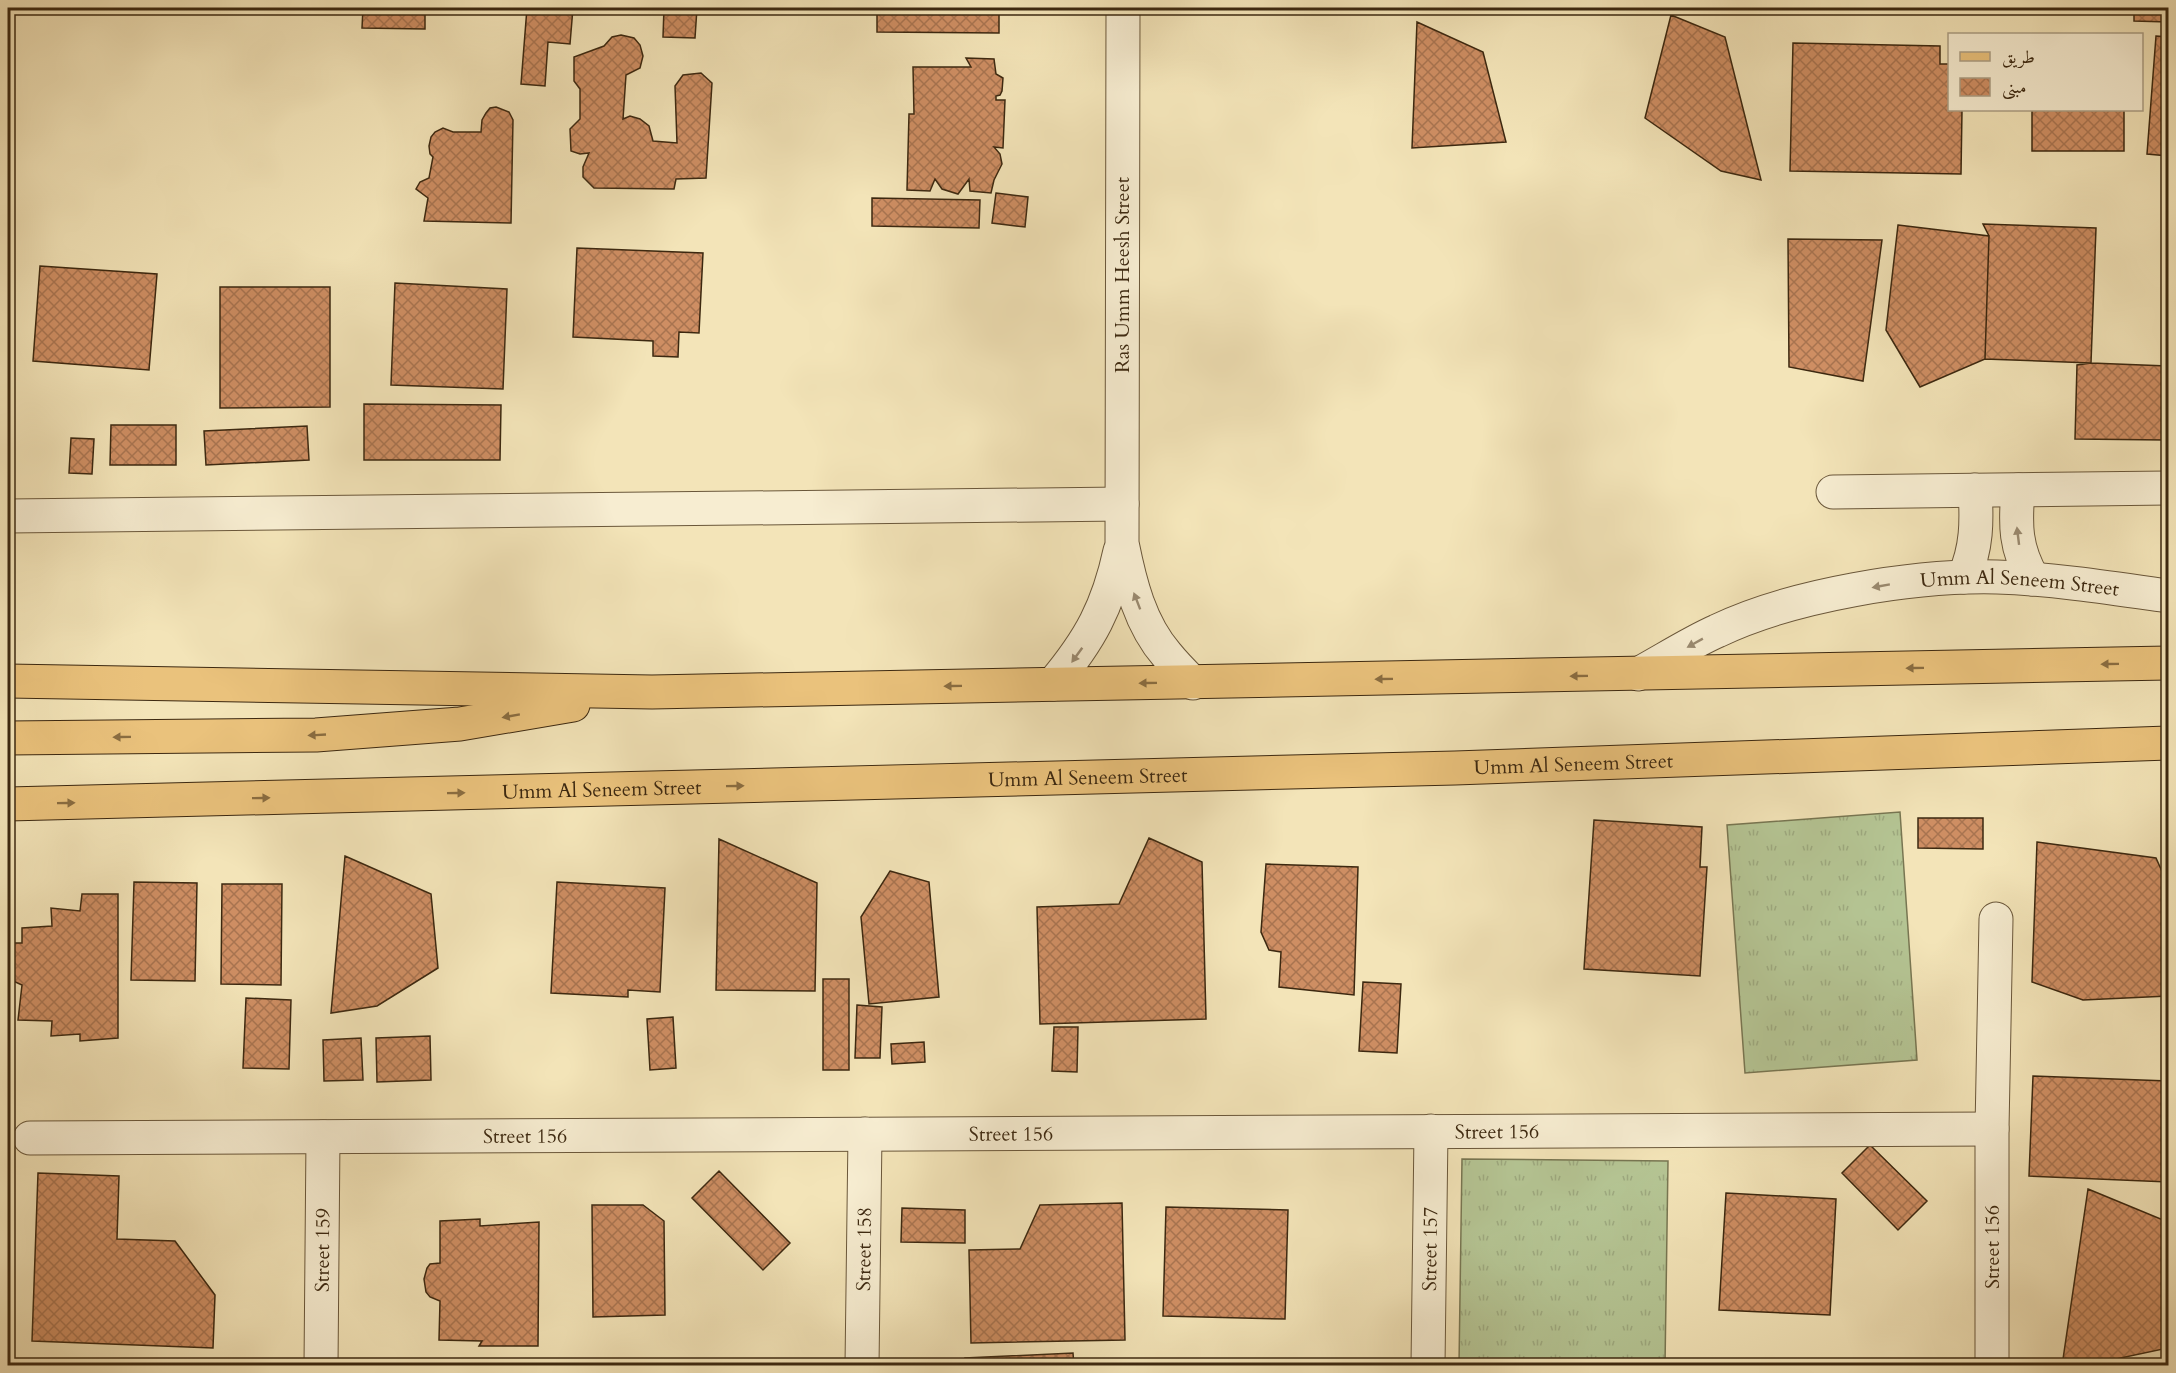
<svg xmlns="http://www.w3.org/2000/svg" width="2176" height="1373" font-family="Cardo,Amiri,serif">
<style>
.grass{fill:url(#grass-tufts);stroke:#787652;stroke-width:1.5}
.building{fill:url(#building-cross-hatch);stroke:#3c2810;stroke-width:1.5}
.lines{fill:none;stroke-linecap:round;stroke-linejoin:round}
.minor-casing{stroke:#6a573a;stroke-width:35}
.major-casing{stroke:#3c2810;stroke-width:35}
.minor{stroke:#f7edd1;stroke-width:33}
.major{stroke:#eac27c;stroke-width:33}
.oneway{fill:#9a8a70}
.oneway2{fill:#8a6d41}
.labels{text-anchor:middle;stroke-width:5;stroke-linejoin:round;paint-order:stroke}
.street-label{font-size:20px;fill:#3c2810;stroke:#f7edd1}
</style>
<defs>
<pattern id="grass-tufts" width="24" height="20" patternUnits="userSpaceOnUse" patternTransform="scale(1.5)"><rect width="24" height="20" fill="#b5c594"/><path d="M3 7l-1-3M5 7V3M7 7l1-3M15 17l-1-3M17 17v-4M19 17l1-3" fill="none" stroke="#9da97f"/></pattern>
<pattern id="building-cross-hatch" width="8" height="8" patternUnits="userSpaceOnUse" patternTransform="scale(1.5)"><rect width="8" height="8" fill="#ce8e63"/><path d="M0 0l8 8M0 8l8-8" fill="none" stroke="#a87450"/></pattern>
</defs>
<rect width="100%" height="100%" fill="#f3e4b8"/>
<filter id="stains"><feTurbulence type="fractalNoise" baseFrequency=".00333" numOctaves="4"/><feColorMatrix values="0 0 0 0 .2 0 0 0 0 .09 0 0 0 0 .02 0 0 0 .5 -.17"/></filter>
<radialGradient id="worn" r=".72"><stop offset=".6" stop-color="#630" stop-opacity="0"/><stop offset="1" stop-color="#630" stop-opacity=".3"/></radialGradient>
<path class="grass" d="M 1900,812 L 1917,1060 L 1745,1073 L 1727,825 Z
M 1462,1159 L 1668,1161 L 1665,1365 L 1459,1365 Z"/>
<path class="building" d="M 363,8 L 425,8 L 425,29 L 362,28 Z
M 527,8 L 573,8 L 570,44 L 548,42 L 545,86 L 521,84 Z
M 664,8 L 697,8 L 695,38 L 663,37 Z
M 877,8 L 999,8 L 999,33 L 877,32 Z
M 1406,8 L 1497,8 L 1498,11 Z
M 2134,8 L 2168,8 L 2168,22 L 2134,21 Z
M 1671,15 L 1725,37 L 1761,180 L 1721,171 L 1645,118 Z
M 1417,22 L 1483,52 L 1506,142 L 1412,148 Z
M 621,35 L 634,38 L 640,45 L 643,56 L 640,68 L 626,75 L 623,119 L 630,116 L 640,119 L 649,126 L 653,141 L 677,143 L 675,86 L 683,75 L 701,73 L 712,83 L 706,178 L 676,179 L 674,189 L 594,188 L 583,177 L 583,167 L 589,153 L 580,154 L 571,151 L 570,129 L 580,119 L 580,89 L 574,81 L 574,57 L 604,46 L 612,37 Z
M 2156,36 L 2168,37 L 2168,156 L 2147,154 Z
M 1793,43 L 1940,46 L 1940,64 L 1950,64 L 1950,110 L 1962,110 L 1961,174 L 1790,171 Z
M 966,58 L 994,59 L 996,74 L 1003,78 L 1002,91 L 1000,95 L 996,96 L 996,100 L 1005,100 L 1003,148 L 994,147 L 1000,154 L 1002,164 L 994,180 L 991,193 L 970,191 L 969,179 L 958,194 L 942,189 L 935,179 L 930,191 L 907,190 L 909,114 L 914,114 L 913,67 L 971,67 Z
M 496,107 L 509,112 L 513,120 L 511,223 L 424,221 L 428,198 L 416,189 L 420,182 L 429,178 L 433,157 L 430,154 L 429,146 L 431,137 L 435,132 L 443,128 L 453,132 L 481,132 L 482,120 L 486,113 L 490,108 Z
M 2032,110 L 2124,110 L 2124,151 L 2032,151 Z
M 996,193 L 1028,197 L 1025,227 L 992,223 Z
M 872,198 L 980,200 L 979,228 L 872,226 Z
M 1983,224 L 2096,228 L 2091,363 L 1985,359 L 1989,236 Z
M 1898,225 L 1989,236 L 1985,359 L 1920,387 L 1886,330 Z
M 1788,239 L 1882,240 L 1863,381 L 1789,367 Z
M 577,248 L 703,253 L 699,333 L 679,332 L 678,357 L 653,356 L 653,341 L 573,337 Z
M 40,266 L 157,274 L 149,370 L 33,361 Z
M 395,283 L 507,289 L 503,389 L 391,385 Z
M 220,287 L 330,287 L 330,407 L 220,408 Z
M 2091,363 L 2167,366 L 2165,440 L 2075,439 L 2077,365 Z
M 364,404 L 501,405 L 500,460 L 364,460 Z
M 111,425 L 176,425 L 176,465 L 110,465 Z
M 307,426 L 309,460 L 206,465 L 204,431 Z
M 71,438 L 94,439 L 92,474 L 69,473 Z
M 1918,818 L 1983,818 L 1983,849 L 1918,848 Z
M 1594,820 L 1702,827 L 1700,867 L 1707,867 L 1700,976 L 1584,969 Z
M 1149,838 L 1202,862 L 1206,1019 L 1040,1024 L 1037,907 L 1119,904 Z
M 719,839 L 817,883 L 815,991 L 716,990 Z
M 2037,842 L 2156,858 L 2168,885 L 2168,996 L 2083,1000 L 2032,982 Z
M 345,856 L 431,894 L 438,968 L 377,1006 L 331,1013 Z
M 1266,864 L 1358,867 L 1354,995 L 1279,987 L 1281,952 L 1269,950 L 1261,932 Z
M 890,871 L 929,882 L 939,997 L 869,1004 L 861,917 Z
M 134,882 L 197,883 L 195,981 L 131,980 Z
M 557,882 L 665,888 L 660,992 L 628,990 L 628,997 L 551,993 Z
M 222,884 L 282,884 L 281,985 L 221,984 Z
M 82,894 L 118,894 L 118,1038 L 80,1041 L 80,1034 L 51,1036 L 52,1021 L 18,1020 L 22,985 L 11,980 L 8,970 L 8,955 L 13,943 L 22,943 L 22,928 L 52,926 L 51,908 L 80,911 Z
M 823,979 L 849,979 L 849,1070 L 823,1070 Z
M 1363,982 L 1401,984 L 1397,1053 L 1359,1051 Z
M 246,998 L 291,1000 L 289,1069 L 243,1068 Z
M 857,1005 L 882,1007 L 880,1058 L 855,1058 Z
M 673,1017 L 676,1068 L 650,1070 L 647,1019 Z
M 1054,1027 L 1078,1027 L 1077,1072 L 1052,1071 Z
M 430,1036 L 431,1080 L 377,1082 L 376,1038 Z
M 361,1038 L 363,1080 L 324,1081 L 323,1040 Z
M 924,1042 L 925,1062 L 892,1064 L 891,1044 Z
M 2033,1076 L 2168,1081 L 2168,1182 L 2029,1176 Z
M 1870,1145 L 1927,1201 L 1898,1230 L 1842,1173 Z
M 719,1171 L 790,1243 L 763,1270 L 692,1198 Z
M 38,1173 L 119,1176 L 117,1239 L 175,1241 L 215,1295 L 213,1348 L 32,1341 Z
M 2088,1189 L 2168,1222 L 2168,1348 L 2083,1366 L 2062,1366 Z
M 1726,1193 L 1836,1199 L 1830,1315 L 1719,1310 Z
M 1122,1203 L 1125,1340 L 971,1343 L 969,1250 L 1020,1249 L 1040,1205 Z
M 592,1205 L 643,1205 L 664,1221 L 665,1315 L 593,1317 Z
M 1166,1207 L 1288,1210 L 1285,1319 L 1163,1316 Z
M 902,1208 L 965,1210 L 965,1243 L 901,1242 Z
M 480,1219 L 480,1226 L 539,1222 L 538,1346 L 479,1346 L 482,1341 L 439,1340 L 440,1301 L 430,1297 L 426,1292 L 424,1279 L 427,1268 L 430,1264 L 440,1263 L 440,1221 Z
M 1073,1353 L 1074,1366 L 966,1366 L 965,1358 Z"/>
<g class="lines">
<g class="minor-casing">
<g id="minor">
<path d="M 1123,8 L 1122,543 C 1130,583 1140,624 1167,655 C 1175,665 1184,674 1193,683"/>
<path d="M 2018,490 C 2015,525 2015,548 2033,579"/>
<path d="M 1833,492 L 2168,488"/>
<path d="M 8,516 L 1122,504"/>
<path d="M 1964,577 C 1977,548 1977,521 1975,490"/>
<path id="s1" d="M 1638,674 C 1664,660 1690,643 1717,631 C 1792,595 1914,575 1997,577 C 2054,579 2112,588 2168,596"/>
<path d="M 1053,684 C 1090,640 1108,607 1120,551"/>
<path id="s2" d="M 30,1138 L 1992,1129"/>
<path id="s3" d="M 321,1366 L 323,1137"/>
<path id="s4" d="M 862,1366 L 865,1134"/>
<path id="s5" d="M 1428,1366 L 1431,1131"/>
<path d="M 1992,1366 L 1992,1129 L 1996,919"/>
</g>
</g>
<g class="major-casing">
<g id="major">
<path d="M 8,681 L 652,692 L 2168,663"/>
<path d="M 8,738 L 316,735 L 460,724 L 573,705"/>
<path id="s6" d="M 8,804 L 1455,768 L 2168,743"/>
</g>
</g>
<use href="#minor" class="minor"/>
<use href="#major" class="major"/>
</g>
<defs><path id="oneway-solid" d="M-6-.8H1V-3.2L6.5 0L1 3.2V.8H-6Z" transform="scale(1.5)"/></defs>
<g class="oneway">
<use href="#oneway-solid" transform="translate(2018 536) rotate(-97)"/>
<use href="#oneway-solid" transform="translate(1881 586) rotate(170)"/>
<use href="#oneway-solid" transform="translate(1137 601) rotate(-111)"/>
<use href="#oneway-solid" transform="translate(1695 643) rotate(151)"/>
<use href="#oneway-solid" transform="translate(1077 655) rotate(126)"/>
</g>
<g class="oneway2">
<use href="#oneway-solid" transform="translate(2110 664) rotate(179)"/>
<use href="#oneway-solid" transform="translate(1915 668) rotate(179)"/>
<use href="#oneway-solid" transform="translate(1579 676) rotate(179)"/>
<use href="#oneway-solid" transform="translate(1384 679) rotate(179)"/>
<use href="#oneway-solid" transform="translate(1148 683) rotate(179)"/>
<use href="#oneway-solid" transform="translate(953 686) rotate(179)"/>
<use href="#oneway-solid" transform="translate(511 716) rotate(170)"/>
<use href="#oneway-solid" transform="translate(317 735) rotate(177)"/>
<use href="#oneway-solid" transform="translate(122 737) rotate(179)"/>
<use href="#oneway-solid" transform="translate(735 786) rotate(-1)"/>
<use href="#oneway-solid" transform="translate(456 793) rotate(-1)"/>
<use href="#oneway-solid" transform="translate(261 798) rotate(-1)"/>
<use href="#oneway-solid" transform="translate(66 803) rotate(-1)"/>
</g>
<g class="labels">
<g class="street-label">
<text transform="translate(1122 275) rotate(-90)" y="7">Ras Umm Heesh Street</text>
<text dy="7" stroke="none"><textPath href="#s1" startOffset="400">Umm Al Seneem Street</textPath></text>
<text dy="7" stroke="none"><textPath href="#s6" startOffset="1566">Umm Al Seneem Street</textPath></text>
<text dy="7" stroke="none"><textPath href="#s6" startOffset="1080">Umm Al Seneem Street</textPath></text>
<text dy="7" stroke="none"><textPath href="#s6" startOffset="594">Umm Al Seneem Street</textPath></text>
<text dy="7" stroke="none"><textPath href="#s2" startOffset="1467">Street 156</textPath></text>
<text dy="7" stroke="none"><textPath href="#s2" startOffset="981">Street 156</textPath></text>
<text dy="7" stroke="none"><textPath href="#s2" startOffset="495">Street 156</textPath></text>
<text transform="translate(1992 1247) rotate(-90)" y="7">Street 156</text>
<text dy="7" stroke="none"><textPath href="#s5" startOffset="117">Street 157</textPath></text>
<text dy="7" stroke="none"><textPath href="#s4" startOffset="117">Street 158</textPath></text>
<text dy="7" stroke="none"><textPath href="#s3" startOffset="116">Street 159</textPath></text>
</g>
</g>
<rect width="2176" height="1373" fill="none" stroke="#f3e4b8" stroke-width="30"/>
<rect x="9" y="9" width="2158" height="1355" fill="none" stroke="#3c2810" stroke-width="3"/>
<rect x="15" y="15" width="2146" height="1343" fill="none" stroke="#3c2810" stroke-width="1.5"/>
<rect x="1948" y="33" width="195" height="78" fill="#f7edd1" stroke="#ac9e84" stroke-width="1.5"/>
<rect x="1960" y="52" width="30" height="9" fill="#eac27c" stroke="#ac9e84" stroke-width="1.5"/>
<text x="2002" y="63" font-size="18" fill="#3c2810">طريق</text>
<rect x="1960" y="78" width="30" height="18" fill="url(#building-cross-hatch)" stroke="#ac9e84" stroke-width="1.5"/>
<text x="2002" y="93" font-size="18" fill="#3c2810">مبنى</text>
<rect width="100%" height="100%" filter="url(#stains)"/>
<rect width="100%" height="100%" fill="url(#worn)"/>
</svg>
